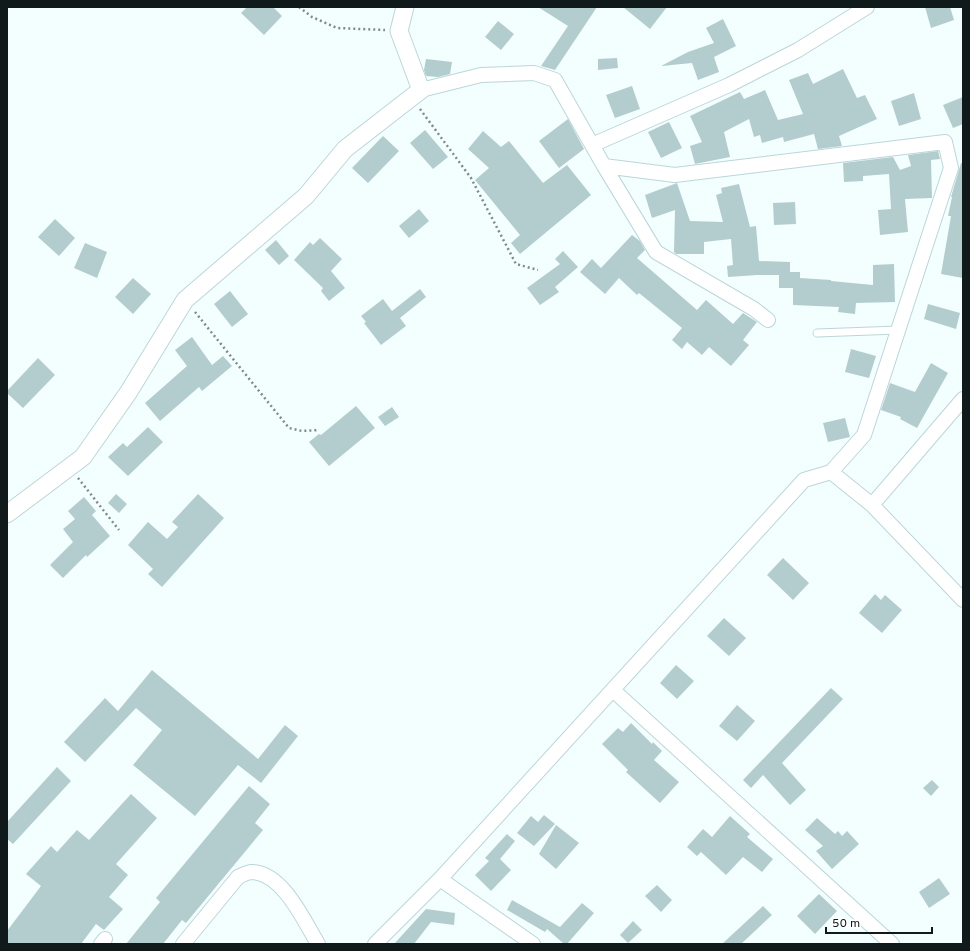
<svg xmlns="http://www.w3.org/2000/svg" width="970" height="951" font-family="Overpass,sans-serif">
<style>
.building{fill:#b3cdcf}
.lines{fill:none;stroke-linecap:round;stroke-linejoin:round}
.service-casing{stroke:#bcd6d8;stroke-width:9}
.minor-casing{stroke:#bcd6d8;stroke-width:16}
.tertiary-casing{stroke:#bcd6d8;stroke-width:19}
.path{stroke:#808a8b;stroke-width:2.5;stroke-dasharray:2 3;stroke-linecap:butt}
.service{stroke:#fff;stroke-width:7}
.minor{stroke:#fff;stroke-width:14}
.tertiary{stroke:#fff;stroke-width:17}
</style>
<rect width="100%" height="100%" fill="#f3feff"/>
<path class="building" d="M 247,7 L 273,7 L 282,16 L 264,35 L 241,13 Z
M 538,7 L 597,7 L 555,70 L 541,66 L 568,26 Z
M 623,7 L 667,7 L 650,29 Z
M 925,7 L 950,7 L 954,20 L 931,28 Z
M 723,19 L 736,46 L 714,57 L 719,72 L 698,80 L 692,63 L 661,66 L 688,52 L 714,43 L 706,28 Z
M 498,21 L 514,34 L 501,50 L 485,37 Z
M 617,58 L 618,68 L 598,70 L 598,59 Z
M 426,59 L 452,62 L 450,74 L 438,77 L 426,76 L 424,70 Z
M 843,69 L 857,98 L 865,95 L 877,119 L 839,136 L 842,146 L 818,149 L 814,134 L 784,142 L 783,137 L 762,143 L 760,135 L 754,137 L 749,119 L 724,132 L 730,157 L 695,164 L 690,146 L 702,142 L 690,116 L 740,92 L 744,99 L 765,90 L 778,120 L 803,114 L 789,80 L 808,73 L 813,84 Z
M 632,86 L 640,109 L 615,118 L 606,95 Z
M 914,93 L 921,119 L 899,126 L 891,101 Z
M 963,97 L 963,124 L 953,128 L 943,105 Z
M 568,119 L 584,149 L 559,168 L 539,141 Z
M 669,122 L 682,148 L 661,158 L 648,132 Z
M 425,130 L 448,157 L 433,169 L 410,143 Z
M 483,131 L 501,147 L 509,141 L 543,183 L 567,165 L 591,195 L 520,254 L 511,243 L 520,235 L 475,180 L 489,168 L 468,149 Z
M 383,136 L 399,151 L 368,183 L 352,168 Z
M 938,151 L 940,159 L 931,160 L 932,198 L 905,199 L 908,232 L 880,235 L 878,210 L 891,209 L 889,174 L 863,176 L 863,181 L 844,182 L 843,163 L 893,157 L 900,170 L 911,166 L 908,155 Z
M 961,163 L 963,163 L 963,278 L 941,274 L 951,216 L 948,216 L 952,197 L 951,197 Z
M 677,183 L 690,221 L 723,222 L 716,195 L 722,193 L 721,188 L 739,184 L 750,227 L 756,226 L 759,261 L 790,262 L 790,272 L 800,272 L 800,278 L 831,280 L 831,281 L 873,285 L 873,265 L 894,264 L 895,302 L 856,303 L 855,314 L 838,312 L 839,307 L 793,305 L 793,288 L 779,288 L 779,275 L 757,275 L 728,277 L 727,266 L 733,265 L 731,239 L 704,242 L 704,254 L 676,254 L 674,252 L 675,210 L 652,218 L 645,195 Z
M 795,202 L 796,224 L 774,225 L 773,203 Z
M 419,209 L 429,221 L 409,238 L 399,226 Z
M 55,219 L 75,238 L 59,256 L 38,237 Z
M 632,235 L 640,241 L 645,250 L 637,258 L 697,310 L 706,300 L 733,324 L 743,313 L 757,322 L 743,340 L 749,345 L 731,366 L 709,347 L 702,355 L 687,342 L 682,349 L 672,340 L 682,328 L 639,293 L 637,295 L 619,278 L 605,294 L 580,272 L 592,259 L 601,268 Z
M 320,238 L 342,259 L 331,271 L 345,288 L 329,301 L 321,291 L 323,288 L 294,260 L 310,242 L 313,245 Z
M 276,240 L 289,256 L 279,265 L 265,250 Z
M 85,243 L 107,252 L 97,278 L 74,268 Z
M 563,251 L 578,267 L 555,287 L 559,292 L 540,305 L 527,288 L 560,264 L 555,259 Z
M 133,278 L 151,294 L 133,314 L 115,297 Z
M 420,289 L 426,297 L 400,318 L 406,326 L 381,345 L 364,323 L 366,322 L 361,316 L 383,299 L 392,311 Z
M 230,291 L 248,314 L 232,327 L 214,304 Z
M 928,304 L 960,313 L 956,329 L 924,319 Z
M 192,337 L 212,365 L 223,356 L 232,366 L 202,391 L 199,387 L 160,421 L 145,403 L 187,366 L 175,350 Z
M 851,349 L 876,356 L 869,378 L 845,372 Z
M 38,358 L 55,375 L 23,408 L 7,393 L 7,391 Z
M 931,363 L 948,373 L 917,428 L 900,419 L 901,417 L 881,410 L 890,383 L 915,392 Z
M 356,406 L 375,428 L 329,466 L 309,442 L 319,434 L 321,435 Z
M 392,407 L 399,417 L 385,426 L 378,417 Z
M 845,418 L 850,437 L 828,442 L 823,423 Z
M 148,427 L 163,442 L 128,476 L 108,457 L 123,443 L 127,447 Z
M 116,494 L 127,504 L 119,513 L 108,503 Z
M 198,494 L 224,518 L 162,587 L 148,574 L 153,569 L 128,545 L 148,522 L 167,539 L 178,527 L 172,522 Z
M 84,497 L 96,511 L 92,515 L 110,536 L 87,557 L 86,555 L 63,578 L 50,565 L 73,542 L 63,529 L 75,519 L 68,511 Z
M 783,558 L 809,583 L 793,600 L 767,575 Z
M 875,594 L 881,600 L 885,595 L 902,610 L 882,633 L 859,613 Z
M 724,618 L 746,638 L 729,656 L 707,636 Z
M 676,665 L 694,681 L 677,699 L 660,683 Z
M 152,670 L 258,759 L 285,725 L 298,736 L 261,783 L 238,765 L 195,816 L 133,765 L 162,730 L 136,708 L 85,762 L 64,742 L 105,698 L 118,711 Z
M 831,688 L 843,699 L 782,763 L 806,790 L 790,805 L 763,775 L 751,788 L 743,780 Z
M 737,705 L 755,721 L 737,741 L 719,726 Z
M 631,723 L 652,744 L 653,742 L 662,751 L 654,760 L 679,782 L 660,803 L 626,772 L 628,770 L 602,744 L 618,728 L 623,732 Z
M 57,767 L 71,781 L 13,844 L 7,839 L 7,822 Z
M 932,780 L 939,787 L 931,796 L 923,788 Z
M 249,786 L 270,804 L 255,823 L 263,830 L 186,923 L 182,920 L 163,944 L 126,944 L 160,902 L 156,898 Z
M 131,794 L 157,818 L 116,864 L 128,875 L 109,897 L 123,909 L 104,930 L 96,924 L 81,944 L 7,944 L 7,931 L 41,886 L 26,874 L 51,846 L 57,852 L 77,830 L 89,840 Z
M 544,815 L 555,824 L 534,846 L 517,833 L 531,816 L 538,822 Z
M 730,816 L 750,834 L 747,837 L 773,859 L 762,872 L 743,857 L 726,875 L 701,852 L 697,856 L 687,847 L 703,829 L 712,837 Z
M 817,818 L 835,834 L 838,831 L 842,836 L 847,831 L 859,844 L 832,869 L 816,851 L 823,846 L 805,830 Z
M 556,825 L 579,843 L 556,869 L 539,854 Z
M 507,834 L 515,841 L 500,859 L 511,870 L 491,891 L 475,875 L 489,861 L 485,858 Z
M 939,878 L 950,894 L 929,908 L 919,892 Z
M 657,885 L 672,900 L 661,912 L 645,896 Z
M 819,894 L 837,911 L 815,934 L 797,916 Z
M 512,900 L 560,927 L 582,903 L 594,913 L 567,944 L 564,944 L 547,929 L 545,932 L 507,910 Z
M 763,906 L 772,915 L 741,944 L 722,944 Z
M 426,909 L 455,913 L 454,925 L 431,922 L 414,944 L 394,944 Z
M 633,921 L 642,930 L 628,943 L 620,935 Z"/>
<g class="lines">
<g class="service-casing">
<path id="service" d="M 817,333 L 898,330"/>
</g>
<g class="minor-casing">
<path id="minor" d="M 421,90 L 481,75 L 534,73 L 555,80 L 604,166 L 656,252 L 754,309 L 768,320
M 592,145 L 729,85 L 798,50 L 867,7
M 604,166 L 675,175 L 945,142 L 951,168 L 864,435 L 831,472
M 872,505 L 963,399
M 614,691 L 892,944
M 440,879 L 533,944
M 101,944 L 105,939
M 183,944 L 238,877 C 242,875 248,872 252,872 C 283,873 304,921 318,944
M 375,944 L 440,879 L 804,480 L 831,472 L 872,505 L 963,600"/>
</g>
<g class="tertiary-casing">
<path id="tertiary" d="M 7,514 L 83,457 L 128,393 L 185,300 L 306,196 L 345,149 L 421,90 L 399,31 L 405,7"/>
</g>
<path class="path" d="M 299,7 L 312,17 L 337,28 L 385,30
M 420,109 L 471,178 L 516,264 L 538,270
M 195,312 L 289,428 L 302,431 L 319,430
M 78,478 L 119,530"/>
<use href="#service" class="service"/>
<use href="#minor" class="minor"/>
<use href="#tertiary" class="tertiary"/>
</g>
<rect width="970" height="951" fill="none" stroke="#111a1b" stroke-width="16"/>
<path d="M826 927v6h106v-6" fill="none" stroke="#111a1b" stroke-width="2"/>
<text x="832" y="927" font-size="12" fill="#111a1b" stroke="#ffffff" stroke-width="3" paint-order="stroke">50 m</text>
</svg>
